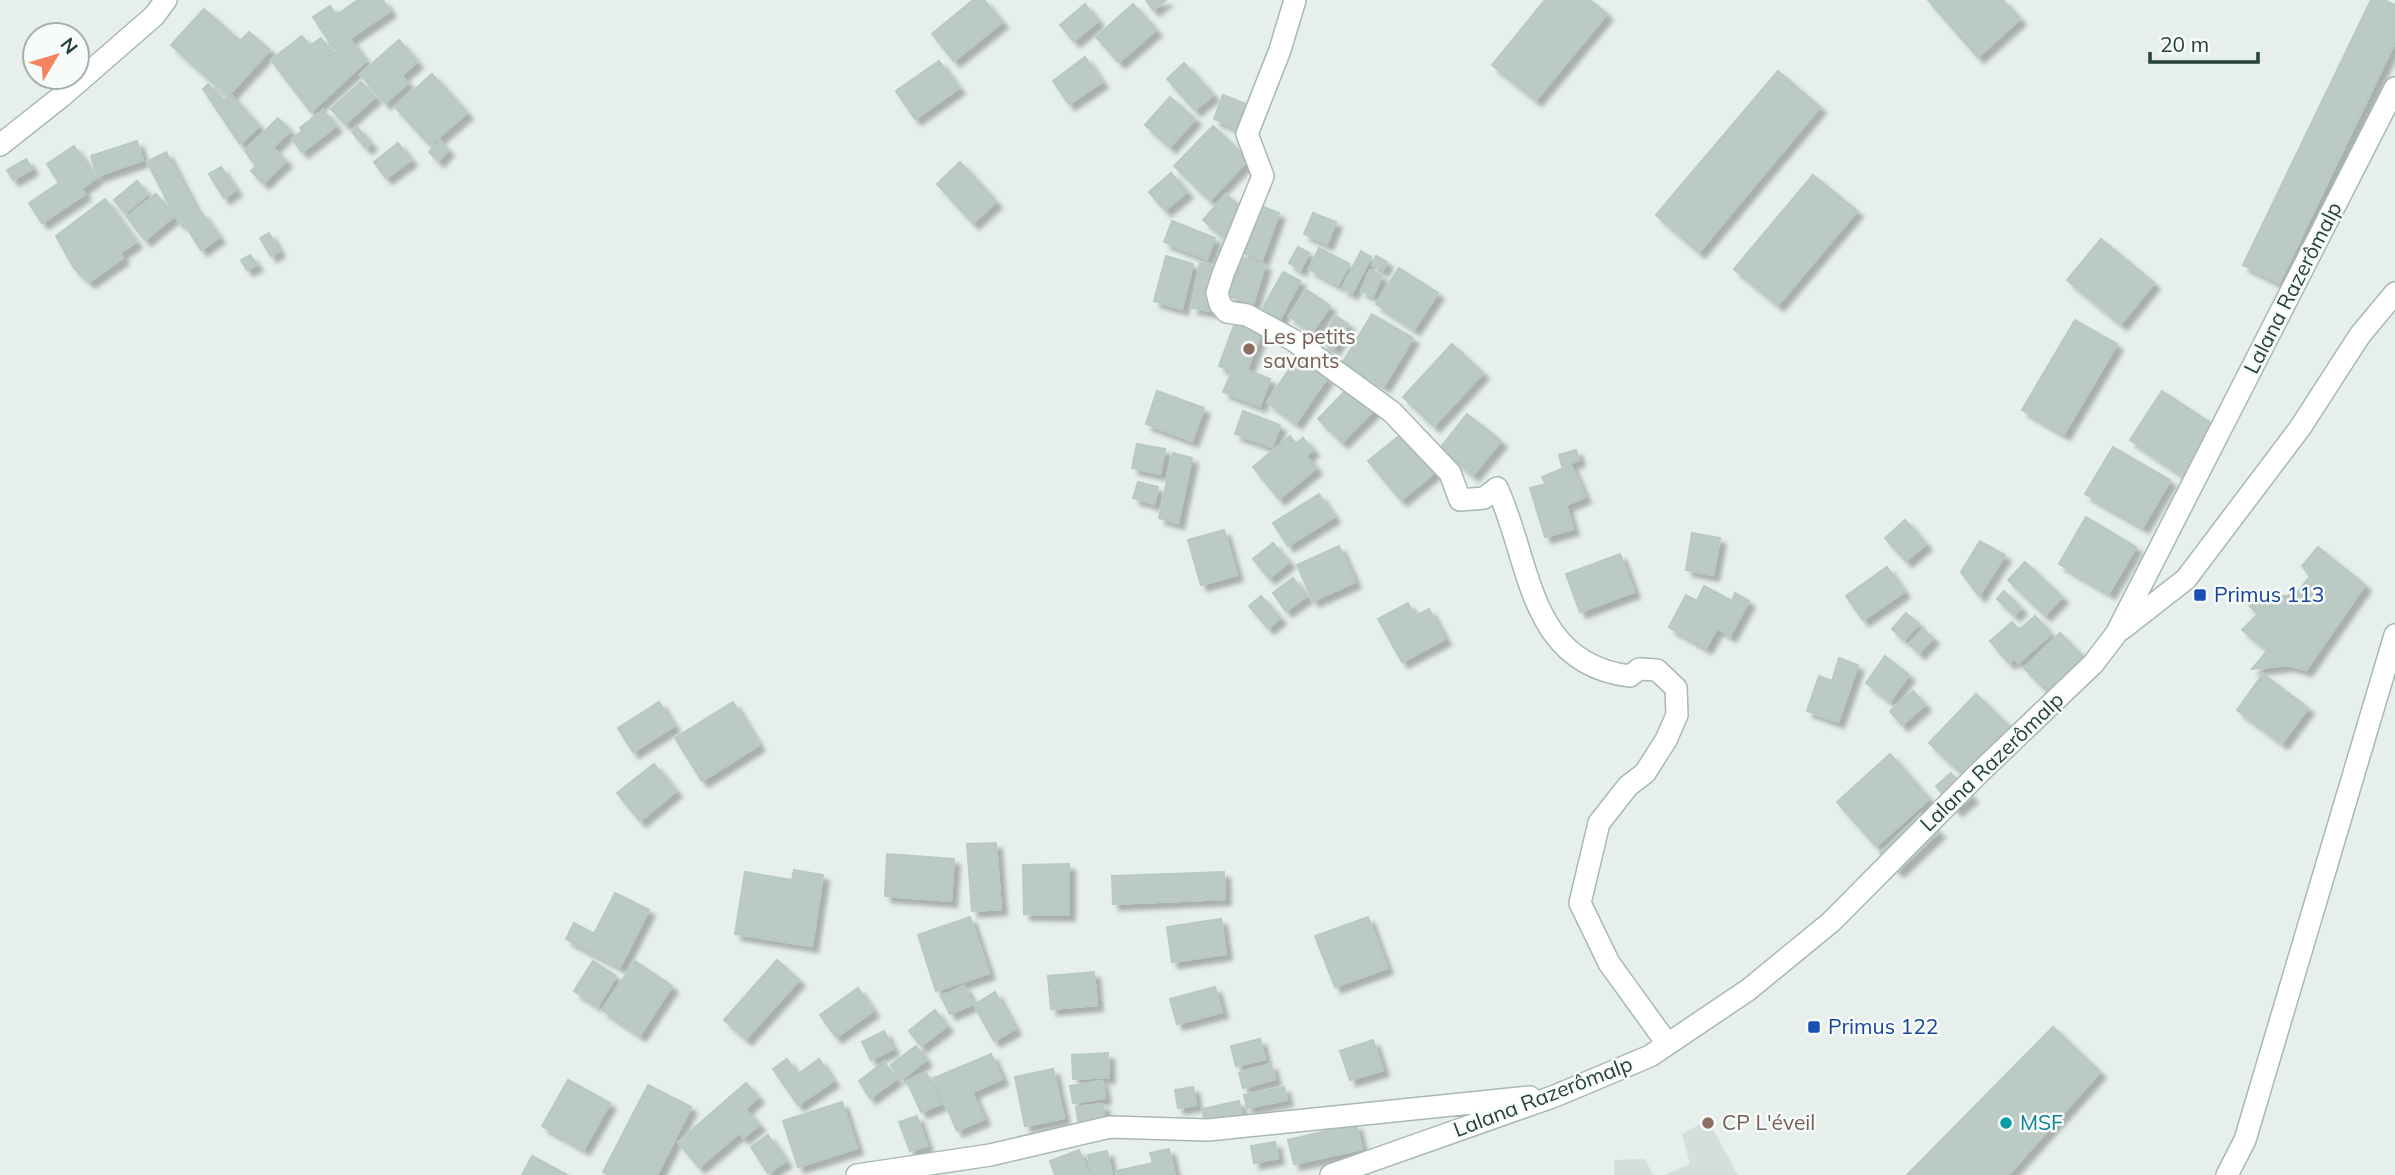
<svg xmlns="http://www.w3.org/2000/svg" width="2395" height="1175" font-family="Mulish,sans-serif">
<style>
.built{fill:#d4dfda}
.building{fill:#bbcac4;stroke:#b8c9c2;stroke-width:2;filter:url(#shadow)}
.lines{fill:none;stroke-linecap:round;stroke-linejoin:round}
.minor-casing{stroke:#a8b8b2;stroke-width:24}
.minor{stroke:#fff;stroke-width:21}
.education-dot{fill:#8d6e63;stroke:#f7fbf9;stroke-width:2.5}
.transit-dot{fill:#1a4fb4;stroke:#f7fbf9;stroke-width:2.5}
.culture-dot{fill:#0f9aa8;stroke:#f7fbf9;stroke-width:2.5}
.labels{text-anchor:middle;stroke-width:5;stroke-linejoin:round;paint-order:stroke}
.street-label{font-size:21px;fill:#24423a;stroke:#f7fbf9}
.education-label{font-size:21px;fill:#785e54;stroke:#f7fbf9;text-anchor:start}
.transit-label{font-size:21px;fill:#164399;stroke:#f7fbf9;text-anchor:start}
.culture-label{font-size:21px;fill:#0d838f;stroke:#f7fbf9;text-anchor:start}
</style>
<defs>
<filter id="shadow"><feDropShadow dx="6" dy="6" stdDeviation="2" flood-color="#0004"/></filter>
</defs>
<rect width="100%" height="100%" fill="#e6efeb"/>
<path class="built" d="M 1708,1120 L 1738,1175 L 1664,1175 L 1690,1164 L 1682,1134 Z
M 1645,1159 L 1653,1175 L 1614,1175 L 1614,1160 Z"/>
<path class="building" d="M 358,0 L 383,0 L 390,11 L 334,49 L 313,17 L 330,6 L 336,15 Z
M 973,0 L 984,0 L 1002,22 L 954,61 L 932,34 Z
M 1146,0 L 1166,0 L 1153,10 Z
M 1545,0 L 1590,0 L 1607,14 L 1536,100 L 1492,65 Z
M 1928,0 L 2003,0 L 2020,19 L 1978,57 Z
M 2371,0 L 2384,0 L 2395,5 L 2395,42 L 2279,283 L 2243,265 Z
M 1085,4 L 1098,21 L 1074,41 L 1060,25 Z
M 1133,4 L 1156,30 L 1119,62 L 1096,37 Z
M 204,9 L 240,41 L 249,32 L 270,50 L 228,96 L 171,45 Z
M 302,36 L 322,61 L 291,81 L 313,110 L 311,112 L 271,60 Z
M 321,38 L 333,54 L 351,41 L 366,61 L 313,110 L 291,81 L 322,61 L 310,46 Z
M 399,40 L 417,62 L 401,76 L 408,83 L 385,103 L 360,74 Z
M 1085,57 L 1102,82 L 1069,104 L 1053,81 Z
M 939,61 L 959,88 L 915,119 L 896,91 Z
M 1184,63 L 1213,95 L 1195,110 L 1167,79 Z
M 1778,71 L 1820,107 L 1699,252 L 1656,215 Z
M 432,74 L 467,113 L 430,145 L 395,107 Z
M 361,82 L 375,97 L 345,124 L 331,109 Z
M 208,84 L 224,101 L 231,95 L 259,126 L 240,144 L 203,89 Z
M 1223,95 L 1246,104 L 1236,128 L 1214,119 Z
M 1170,97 L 1195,119 L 1170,147 L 1145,125 Z
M 323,110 L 336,126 L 302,152 L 292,139 L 302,131 L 300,128 Z
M 278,118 L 290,131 L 255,165 L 245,151 Z
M 1213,126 L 1248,160 L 1210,200 L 1174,166 Z
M 357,127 L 371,144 L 366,148 L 352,132 Z
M 137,141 L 143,160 L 97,176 L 91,156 Z
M 440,141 L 448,150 L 438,161 L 429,152 Z
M 398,143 L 411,160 L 386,178 L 374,162 Z
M 74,146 L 96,178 L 81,189 L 85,194 L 42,223 L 29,203 L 59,183 L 47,164 Z
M 274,149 L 286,161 L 263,183 L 251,171 Z
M 166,152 L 197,212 L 179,223 L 147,162 Z
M 26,159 L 32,169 L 13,180 L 7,170 Z
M 960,162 L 996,202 L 973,223 L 937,184 Z
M 221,167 L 236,190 L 224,198 L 209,174 Z
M 1171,173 L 1187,192 L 1165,210 L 1149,192 Z
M 1813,175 L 1857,211 L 1778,305 L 1734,269 Z
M 137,181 L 148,194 L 125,213 L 114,200 Z
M 156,194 L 174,216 L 145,240 L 127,217 Z
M 1226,194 L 1245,211 L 1223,237 L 1203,220 Z
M 105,199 L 136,242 L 120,253 L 123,258 L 89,282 L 74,268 L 56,236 Z
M 1258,205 L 1279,213 L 1262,260 L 1241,252 Z
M 201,212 L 219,237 L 201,250 L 184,223 Z
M 1313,213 L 1336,222 L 1327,244 L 1304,234 Z
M 1172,221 L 1215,238 L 1207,259 L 1164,242 Z
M 269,233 L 279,251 L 271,256 L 260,238 Z
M 2101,239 L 2154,283 L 2121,324 L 2067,280 Z
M 1298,247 L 1309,253 L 1300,270 L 1289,263 Z
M 1319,248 L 1349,264 L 1338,285 L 1309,269 Z
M 1361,251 L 1371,257 L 1352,293 L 1342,288 Z
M 250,255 L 257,265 L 247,270 L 241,260 Z
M 1166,256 L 1193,264 L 1182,309 L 1154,301 Z
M 1376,256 L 1387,262 L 1383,270 L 1372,265 Z
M 1241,257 L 1265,265 L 1253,304 L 1229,296 Z
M 1200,263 L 1219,267 L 1211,311 L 1192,308 Z
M 1399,268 L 1438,293 L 1414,329 L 1376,304 Z
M 1370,270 L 1382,276 L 1373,296 L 1361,291 Z
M 1283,272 L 1300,281 L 1279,321 L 1261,311 Z
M 1307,290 L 1330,306 L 1312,332 L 1289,316 Z
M 1372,314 L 1413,338 L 1384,386 L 1343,362 Z
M 1336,316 L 1348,324 L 1334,349 L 1321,342 Z
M 1236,320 L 1262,331 L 1247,370 L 1270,379 L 1260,406 L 1223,392 L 1232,371 L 1219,366 Z
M 2075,320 L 2117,344 L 2064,434 L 2022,410 Z
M 1452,344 L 1483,373 L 1434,426 L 1403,397 Z
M 1297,358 L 1327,378 L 1296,423 L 1267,402 Z
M 1351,385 L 1375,409 L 1342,442 L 1318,419 Z
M 1157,391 L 1204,408 L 1192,441 L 1146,424 Z
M 2162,391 L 2217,427 L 2184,476 L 2130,440 Z
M 1243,411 L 1280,425 L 1272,447 L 1235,434 Z
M 1467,414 L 1501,441 L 1473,475 L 1440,448 Z
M 1404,432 L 1436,471 L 1401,500 L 1368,461 Z
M 1290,436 L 1296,444 L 1303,438 L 1313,450 L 1306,456 L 1316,468 L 1279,499 L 1253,467 Z
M 1137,444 L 1165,449 L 1160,474 L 1132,468 Z
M 2113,447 L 2170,480 L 2143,527 L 2085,494 Z
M 1576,450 L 1579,460 L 1562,466 L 1559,455 Z
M 1173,453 L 1192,458 L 1178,523 L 1159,518 Z
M 1571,465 L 1585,497 L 1566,505 L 1573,529 L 1545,537 L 1530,488 L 1546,484 L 1542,477 Z
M 1138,482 L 1158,487 L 1154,504 L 1133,498 Z
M 1319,494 L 1334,517 L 1288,546 L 1273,523 Z
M 2086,517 L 2136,547 L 2109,593 L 2059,564 Z
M 1905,520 L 1926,544 L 1906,561 L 1885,538 Z
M 1224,530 L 1237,575 L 1201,585 L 1188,540 Z
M 1692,533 L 1720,538 L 1713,575 L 1686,570 Z
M 1980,541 L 2005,555 L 1979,596 L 1961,572 Z
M 1273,543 L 1289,562 L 1269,578 L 1253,559 Z
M 1339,546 L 1355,582 L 1313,601 L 1297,565 Z
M 2318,547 L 2365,585 L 2306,670 L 2288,665 L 2252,669 L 2268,650 L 2242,630 L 2258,614 L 2247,603 L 2296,594 L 2310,576 L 2302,566 Z
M 1620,554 L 1634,592 L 1580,612 L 1566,574 Z
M 2025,562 L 2062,597 L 2045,615 L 2008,580 Z
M 1887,567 L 1904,592 L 1863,620 L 1846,596 Z
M 1293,578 L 1307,596 L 1286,611 L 1273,593 Z
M 1704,586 L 1732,601 L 1735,593 L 1749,601 L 1730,636 L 1717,628 L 1706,648 L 1669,627 L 1686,595 L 1697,601 Z
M 2004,591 L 2021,608 L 2014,615 L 1997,599 Z
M 1261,596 L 1280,618 L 1268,628 L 1249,606 Z
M 1408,603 L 1415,616 L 1429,609 L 1445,639 L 1402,662 L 1378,619 Z
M 1906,613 L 1919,624 L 1904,640 L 1892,629 Z
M 2035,616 L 2051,634 L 2018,663 L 2014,658 L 2009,663 L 1990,641 L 2012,622 L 2019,630 Z
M 1923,629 L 1933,638 L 1919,653 L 1909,644 Z
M 2060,633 L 2084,658 L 2048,692 L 2024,668 Z
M 1885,656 L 1909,675 L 1890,701 L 1866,683 Z
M 1839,658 L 1858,665 L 1838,722 L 1807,711 L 1819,676 L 1832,681 Z
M 2263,674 L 2308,708 L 2282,743 L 2237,710 Z
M 1913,691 L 1925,705 L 1902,725 L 1890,711 Z
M 1976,694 L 2012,729 L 1966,777 L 1929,743 Z
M 659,702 L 674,726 L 633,752 L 618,728 Z
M 733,702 L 759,745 L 702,781 L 675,738 Z
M 1890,754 L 1929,799 L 1876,846 L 1837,802 Z
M 654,764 L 676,791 L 640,821 L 617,793 Z
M 1951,773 L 1972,797 L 1956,810 L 1936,786 Z
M 1921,814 L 1939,832 L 1898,871 L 1880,853 Z
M 996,843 L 1001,909 L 972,911 L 967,844 Z
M 887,854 L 954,859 L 951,901 L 885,896 Z
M 1069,864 L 1069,915 L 1024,914 L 1023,865 Z
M 794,870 L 823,875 L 812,946 L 735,934 L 745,872 L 792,880 Z
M 1224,872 L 1225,899 L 1113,904 L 1112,876 Z
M 615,893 L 649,910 L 620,967 L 566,939 L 574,923 L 594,934 Z
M 970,917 L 989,973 L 936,991 L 918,935 Z
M 1368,917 L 1387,968 L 1335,987 L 1315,936 Z
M 1221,919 L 1226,954 L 1172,962 L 1167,927 Z
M 777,960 L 799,980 L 746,1039 L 724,1020 Z
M 593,961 L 616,976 L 598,1006 L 574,991 Z
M 635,961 L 672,986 L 640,1035 L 602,1010 Z
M 1094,972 L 1097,1005 L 1051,1009 L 1048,976 Z
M 964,986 L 973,1004 L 950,1014 L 941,996 Z
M 1215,987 L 1222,1012 L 1177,1024 L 1170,999 Z
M 858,988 L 873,1011 L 836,1037 L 820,1015 Z
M 995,992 L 1015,1029 L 994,1041 L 974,1005 Z
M 935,1010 L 947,1026 L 921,1046 L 909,1031 Z
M 2053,1027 L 2100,1072 L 2008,1175 L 1907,1175 Z
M 884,1031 L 893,1049 L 871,1060 L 862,1042 Z
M 1260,1039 L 1265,1059 L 1236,1066 L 1231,1046 Z
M 1373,1040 L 1383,1070 L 1350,1080 L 1340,1051 Z
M 916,1046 L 926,1060 L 902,1079 L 891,1065 Z
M 1108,1053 L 1109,1077 L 1073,1079 L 1072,1055 Z
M 991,1054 L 1002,1079 L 972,1092 L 984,1119 L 957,1131 L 934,1078 Z
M 787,1059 L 797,1075 L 819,1059 L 833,1081 L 798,1105 L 773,1069 Z
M 884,1062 L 896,1079 L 870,1098 L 859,1081 Z
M 1271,1064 L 1275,1079 L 1243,1088 L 1239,1073 Z
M 1053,1069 L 1064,1118 L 1025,1126 L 1015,1077 Z
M 926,1072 L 941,1104 L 921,1112 L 907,1081 Z
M 568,1080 L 610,1103 L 584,1149 L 542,1126 Z
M 1102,1081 L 1105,1098 L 1073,1103 L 1070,1086 Z
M 746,1083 L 758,1097 L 745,1109 L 759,1125 L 743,1138 L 739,1133 L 699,1167 L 678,1142 Z
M 648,1085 L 691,1107 L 657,1175 L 609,1175 L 603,1172 Z
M 1193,1087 L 1196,1105 L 1178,1108 L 1175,1090 Z
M 1284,1087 L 1287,1100 L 1247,1108 L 1244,1095 Z
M 1239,1101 L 1242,1114 L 1205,1122 L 1202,1109 Z
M 842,1102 L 857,1148 L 798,1167 L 783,1121 Z
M 1103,1104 L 1105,1124 L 1079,1127 L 1076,1107 Z
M 917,1116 L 927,1146 L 910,1151 L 899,1122 Z
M 1356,1124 L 1362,1149 L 1294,1164 L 1288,1140 Z
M 768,1135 L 786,1161 L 768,1173 L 751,1147 Z
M 1275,1142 L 1278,1158 L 1254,1163 L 1251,1146 Z
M 1169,1149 L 1175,1175 L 1117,1175 L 1116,1171 L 1153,1163 L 1150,1153 Z
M 1079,1150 L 1089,1175 L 1055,1175 L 1050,1161 Z
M 1107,1151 L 1112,1175 L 1092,1175 L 1088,1155 Z
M 532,1156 L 567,1175 L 522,1175 Z"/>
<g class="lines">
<g class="minor-casing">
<path id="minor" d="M 1295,0 L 1280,50 L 1247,134 L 1263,176 L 1223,274 L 1217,293 L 1220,304 L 1227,312 L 1247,315 L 1293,340 L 1392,412 L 1450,473 L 1460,500 L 1484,498 L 1497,488 C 1531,560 1527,664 1630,676 L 1639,669 L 1657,670 L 1676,688 L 1677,715 L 1666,740 L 1645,773 L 1628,786 L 1599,823 L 1580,903 L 1609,963 L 1666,1042 L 1670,1042
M 0,145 L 62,96 L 154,16 L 166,0
M 2122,629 L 2186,579 L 2300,428 L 2360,335 L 2395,293
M 857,1175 L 990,1155 L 1110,1127 L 1208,1130 L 1530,1097
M 1331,1175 L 1555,1096 L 1650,1056 L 1748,990 L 1831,922 L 1979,773 L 2093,664 L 2116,634 L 2395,88
M 2227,1175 L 2245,1140 L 2395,635"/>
</g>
<use href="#minor" class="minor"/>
</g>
<g class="education-dot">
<circle cx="1249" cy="349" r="7"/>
<circle cx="1708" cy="1123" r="7"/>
</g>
<g class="transit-dot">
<rect x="2193" y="588" width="14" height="14" rx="3.5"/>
<rect x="1807" y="1020" width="14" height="14" rx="3.5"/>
</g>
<circle class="culture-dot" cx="2006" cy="1123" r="7"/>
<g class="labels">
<g class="street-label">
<text transform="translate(2293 288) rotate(-63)" y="7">Lalana Razerômalp</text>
<text transform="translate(1992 762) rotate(-44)" y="7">Lalana Razerômalp</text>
<text transform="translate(1543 1097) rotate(-21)" y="7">Lalana Razerômalp</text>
</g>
<g class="education-label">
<text x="1263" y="344">Les petits<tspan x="1263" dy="24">savants</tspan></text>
<text x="1722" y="1130">CP L'éveil</text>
</g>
<g class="transit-label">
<text x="2214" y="602">Primus 113</text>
<text x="1828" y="1034">Primus 122</text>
</g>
<g class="culture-label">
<text x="2020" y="1130">MSF</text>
</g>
</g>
<g transform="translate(56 56) rotate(52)"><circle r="33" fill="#f7fbf9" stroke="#a3b1ad" stroke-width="2"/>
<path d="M0-5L12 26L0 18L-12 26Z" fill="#f4845f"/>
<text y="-10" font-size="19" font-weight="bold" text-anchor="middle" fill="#24423a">N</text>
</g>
<path d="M2150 52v10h108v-10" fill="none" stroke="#24423a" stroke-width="3.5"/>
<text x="2160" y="52" font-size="21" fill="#24423a" stroke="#f7fbf9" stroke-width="5" paint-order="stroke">20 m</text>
</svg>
